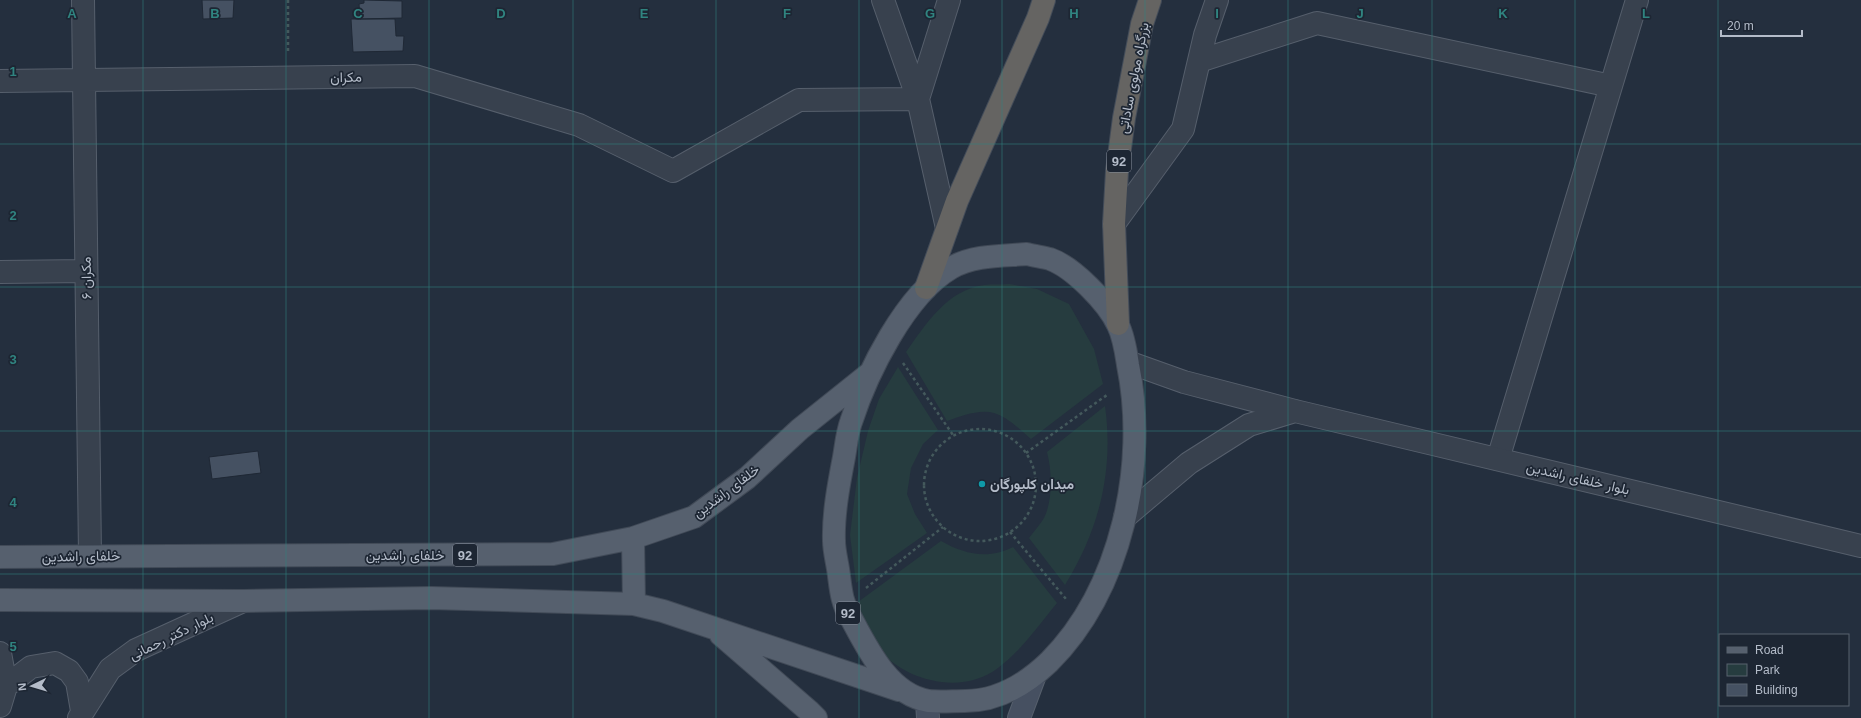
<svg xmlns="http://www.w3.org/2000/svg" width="1861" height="718" font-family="Arial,Vazirmatn,sans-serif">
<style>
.green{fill:#263c3f}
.building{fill:#455162;stroke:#1f2835}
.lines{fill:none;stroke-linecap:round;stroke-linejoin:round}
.minor-casing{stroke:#565f6c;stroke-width:24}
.tertiary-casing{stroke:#565f6c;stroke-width:24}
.secondary-casing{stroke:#565f6c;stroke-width:24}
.primary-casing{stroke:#414a57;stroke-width:24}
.trunk-casing{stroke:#434c59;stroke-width:24}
.path{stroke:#44595c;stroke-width:2.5;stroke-dasharray:3 3;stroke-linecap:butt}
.minor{stroke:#38414e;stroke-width:22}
.tertiary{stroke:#38414e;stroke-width:22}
.secondary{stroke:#465061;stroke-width:22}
.primary{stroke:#56606e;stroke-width:22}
.trunk{stroke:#656462;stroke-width:22}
.grid{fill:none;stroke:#308480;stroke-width:1;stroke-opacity:0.55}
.culture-dot{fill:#0f9aa8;stroke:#1d2633;stroke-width:1.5}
.labels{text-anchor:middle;stroke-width:3.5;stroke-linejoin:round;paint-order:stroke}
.shield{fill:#1d2633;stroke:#878f9c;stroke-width:1}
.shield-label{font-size:13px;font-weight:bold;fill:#b4bcc9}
.street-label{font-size:14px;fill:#b4bcc9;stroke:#1d2633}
.poi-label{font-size:14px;font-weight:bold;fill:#b4bcc9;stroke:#1d2633;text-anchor:start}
.grid-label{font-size:13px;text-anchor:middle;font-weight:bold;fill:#308480;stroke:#1d2633;stroke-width:3.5;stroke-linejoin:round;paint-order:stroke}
</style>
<rect width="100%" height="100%" fill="#242f3e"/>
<path class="green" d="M 1009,284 L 1037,289 L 1069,304 L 1094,349 L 1103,384 L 1031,439 C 1022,431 1006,416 994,413 C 979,409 962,416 947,421 L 906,352 C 926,324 947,290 984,285 C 992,284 1001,285 1009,284 Z
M 898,367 L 938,430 L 923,444 L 911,468 L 907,494 L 915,514 L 927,533 L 856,583 L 850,535 L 857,478 L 868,431 L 879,399 Z
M 1105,406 C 1114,471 1099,530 1065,585 L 1029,538 C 1034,531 1040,525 1044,518 C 1053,500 1052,471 1047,452 Z
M 941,541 C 964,554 988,560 1013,547 L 1057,603 C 1039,625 1021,651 998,668 C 962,696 903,681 877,647 C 868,634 863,617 858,602 Z"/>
<path class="building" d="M 202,0 L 234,0 L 233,18 L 203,19 Z
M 364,0 L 402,1 L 402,18 L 360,19 L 359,4 L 364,3 Z
M 351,19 L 395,19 L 396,36 L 404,36 L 403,51 L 353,52 Z
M 258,451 L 261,473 L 212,479 L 209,457 Z"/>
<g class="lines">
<g class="minor-casing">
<path id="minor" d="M 83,0 L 90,556
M 1199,61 L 1317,23 L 1611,86
M 0,81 L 415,76 L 579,125 L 673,171 L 799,100 L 918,99 L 883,0
M 1114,224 L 1183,129 L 1205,35 L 1217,0
M 947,228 L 918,99 L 949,0
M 0,272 L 86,271
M 1498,459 L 1637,0"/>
</g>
<g class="tertiary-casing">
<path id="tertiary" d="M 1128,362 L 1184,382 L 1295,411 L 1861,546
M 1125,517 L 1189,463 L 1249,425 L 1295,411
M 0,653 L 6,686 L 0,706
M 6,686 L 31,667 L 55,663 L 69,671 L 77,682 L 82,711
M 79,718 L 110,669 L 136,650 L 243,601"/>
</g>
<g class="secondary-casing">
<path id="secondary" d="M 927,701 L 928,718
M 1019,718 L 1035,675"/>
</g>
<g class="primary-casing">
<path id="primary" d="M 1027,254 C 1034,256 1043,257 1050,259 C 1073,267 1108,303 1118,325 C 1124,337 1126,352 1128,365 C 1148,464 1122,589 1049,662 C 1026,684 998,701 965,701 C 953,701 940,702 929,701 C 889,695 867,648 850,616 C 842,603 841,591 839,576 C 838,565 834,552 834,541 C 833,514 839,483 844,457 C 846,446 847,433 851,422 C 867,373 905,295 951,268 C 973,255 1002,256 1027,254 Z
M 633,538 L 634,604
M 0,557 L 553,554 L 633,538 L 694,517 L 747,478 L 800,429 L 870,373
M 0,600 L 243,601 L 431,598 L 634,604 L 663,611 L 899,690
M 721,635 L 809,711 L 816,718"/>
</g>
<g class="trunk-casing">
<path id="trunk" d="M 926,288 L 957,201 L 1038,18 L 1044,0
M 1118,324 L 1114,224 L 1117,171 L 1124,118 L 1142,24 L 1150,0"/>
</g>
<path class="path" d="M 288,0 L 288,54
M 903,363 L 953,435
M924 485a56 56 0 1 1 112 0a56 56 0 1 1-112 0Z
M 1026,453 L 1107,395
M 1010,532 L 1066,599
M 866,588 L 943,527"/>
<use href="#minor" class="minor"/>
<use href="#tertiary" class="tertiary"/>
<use href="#secondary" class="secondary"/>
<use href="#primary" class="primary"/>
<use href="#trunk" class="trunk"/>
</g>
<path class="grid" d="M 143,0 L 143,718M 286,0 L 286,718M 429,0 L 429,718M 573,0 L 573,718M 716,0 L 716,718M 859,0 L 859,718M 1002,0 L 1002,718M 1145,0 L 1145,718M 1288,0 L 1288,718M 1432,0 L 1432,718M 1575,0 L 1575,718M 1718,0 L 1718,718M 0,144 L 1861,144M 0,287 L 1861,287M 0,431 L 1861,431M 0,574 L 1861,574"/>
<circle class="culture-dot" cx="982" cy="484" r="4"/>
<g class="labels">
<g class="shield">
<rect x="1107" y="150" width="24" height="22" rx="3"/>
<rect x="453" y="544" width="24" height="22" rx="3"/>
<rect x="836" y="602" width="24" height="22" rx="3"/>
</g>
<g class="shield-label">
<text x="1119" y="166">92</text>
<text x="465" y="560">92</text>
<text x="848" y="618">92</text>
</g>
<g class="street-label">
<text transform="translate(346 77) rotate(-1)" y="5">مکران</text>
<text transform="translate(1133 78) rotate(-79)" y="5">بزرگراه مولوی ساداتی</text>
<text transform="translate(86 278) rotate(-91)" y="5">مکران ۶</text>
<text transform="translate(1578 478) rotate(13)" y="5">بلوار خلفای راشدین</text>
<text transform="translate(726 491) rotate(-37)" y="5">خلفای راشدین</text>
<text x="405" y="560">خلفای راشدین</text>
<text transform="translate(81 556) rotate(-1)" y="5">خلفای راشدین</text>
<text transform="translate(171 636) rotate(-26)" y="5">بلوار دکتر رحمانی</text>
</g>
<g class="poi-label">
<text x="990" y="489">میدان کلپورگان</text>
</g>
</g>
<g class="grid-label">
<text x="72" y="18">A</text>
<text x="215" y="18">B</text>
<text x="358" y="18">C</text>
<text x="501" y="18">D</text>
<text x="644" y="18">E</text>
<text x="787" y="18">F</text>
<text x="930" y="18">G</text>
<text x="1074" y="18">H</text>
<text x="1217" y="18">I</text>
<text x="1360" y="18">J</text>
<text x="1503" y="18">K</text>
<text x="1646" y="18">L</text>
<text x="13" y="76">1</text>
<text x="13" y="220">2</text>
<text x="13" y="364">3</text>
<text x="13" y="507">4</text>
<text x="13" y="651">5</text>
</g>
<rect x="1719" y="634" width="130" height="72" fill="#1d2633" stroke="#59626f"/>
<rect x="1727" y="647" width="20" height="6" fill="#56606e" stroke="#59626f"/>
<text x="1755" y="654" font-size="12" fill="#b4bcc9">Road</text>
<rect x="1727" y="664" width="20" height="12" fill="#263c3f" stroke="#59626f"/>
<text x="1755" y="674" font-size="12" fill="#b4bcc9">Park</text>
<rect x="1727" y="684" width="20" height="12" fill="#455162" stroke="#59626f"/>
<text x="1755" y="694" font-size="12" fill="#b4bcc9">Building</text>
<g transform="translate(32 686) rotate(265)" stroke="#1d2633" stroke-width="3" paint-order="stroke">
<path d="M0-3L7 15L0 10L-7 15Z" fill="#b4bcc9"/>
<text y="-6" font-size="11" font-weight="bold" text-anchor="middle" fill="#b4bcc9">N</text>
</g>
<path d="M1721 30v6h81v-6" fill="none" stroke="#b4bcc9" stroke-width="2"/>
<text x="1727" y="30" font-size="12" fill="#b4bcc9" stroke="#1d2633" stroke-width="3" paint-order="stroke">20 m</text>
</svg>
